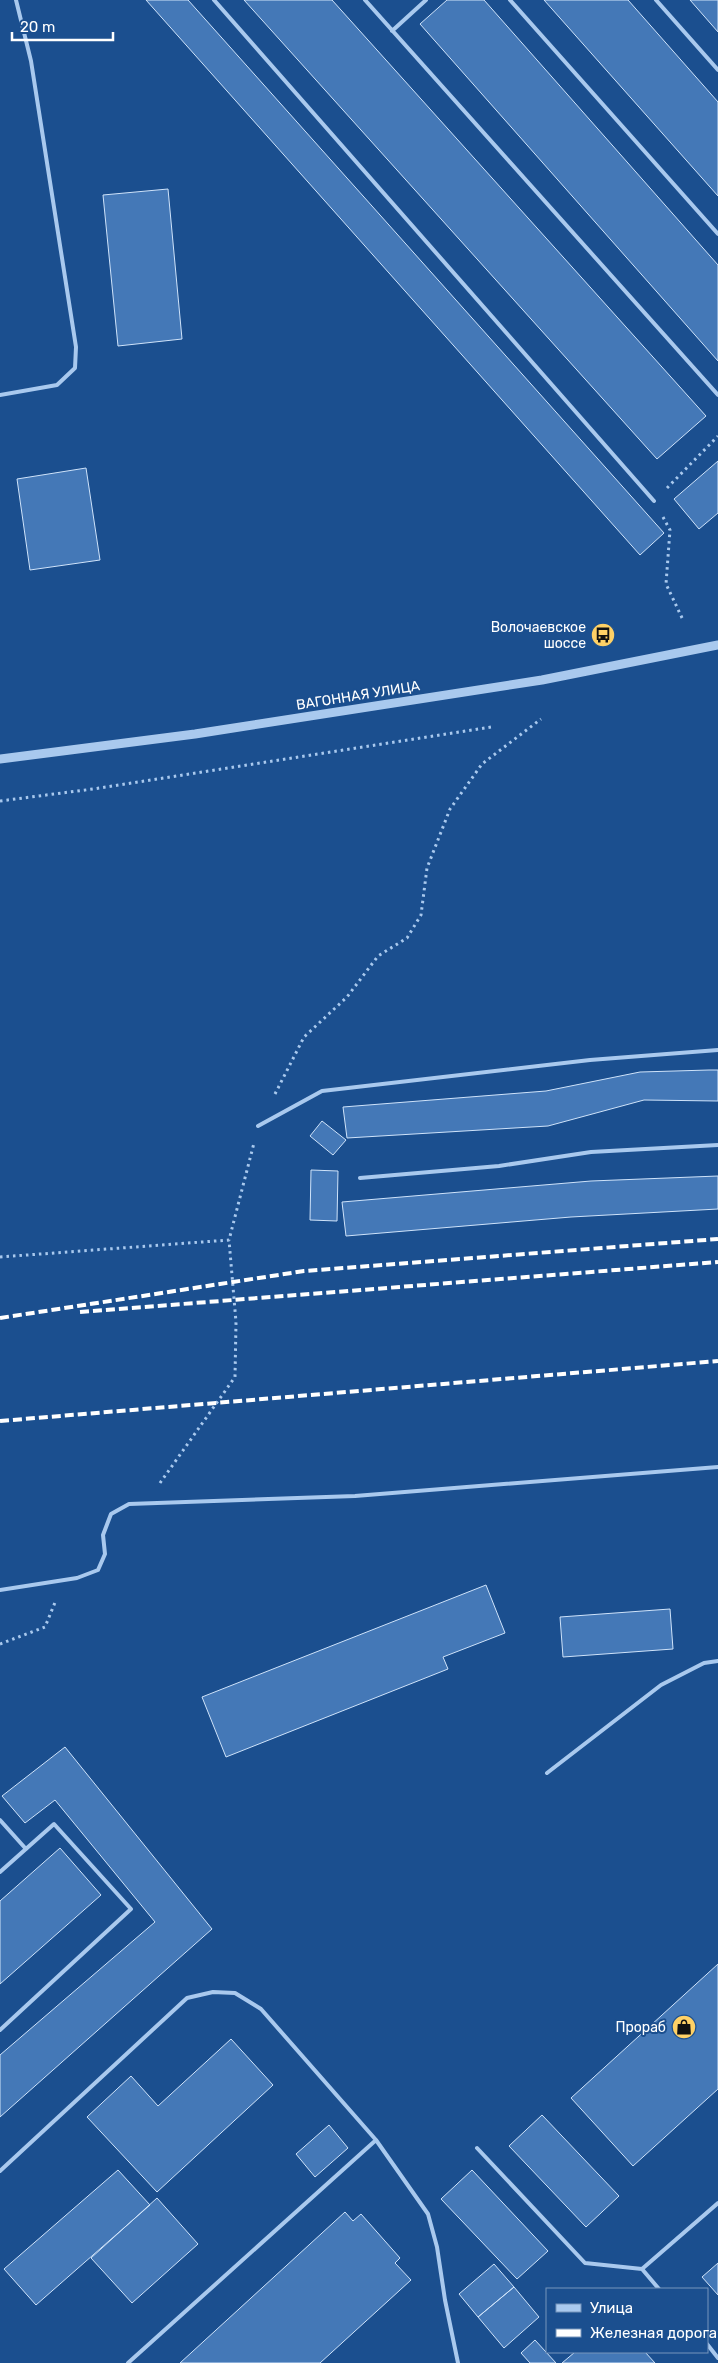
<svg xmlns="http://www.w3.org/2000/svg" width="718" height="2363" font-family="Rubik,sans-serif">
<style>
.building{fill:#4478b7;stroke:#cfe3fa}
.lines{fill:none;stroke-linecap:round;stroke-linejoin:round}
.path{stroke:#a9c9ee;stroke-width:3;stroke-dasharray:2.5 4;stroke-linecap:butt}
.service{stroke:#a9c9ee;stroke-width:4}
.tertiary{stroke:#a9c9ee;stroke-width:9}
.rail{stroke:#fff;stroke-width:4;stroke-dasharray:9 4;stroke-linecap:butt}
.labels{text-anchor:middle;stroke-width:4;stroke-linejoin:round;paint-order:stroke}
.poi-label{font-size:14px;fill:#fff;stroke:#1b4f8f;text-anchor:end}
.street-label{font-size:14px;fill:#fff;stroke:#1b4f8f}
</style>
<rect width="100%" height="100%" fill="#1b4f8f"/>
<path class="building" d="M 146,0 L 188,0 L 664,533 L 640,555 Z
M 244,0 L 332,0 L 706,416 L 657,459 Z
M 447,0 L 484,0 L 718,265 L 718,361 L 420,24 Z
M 544,0 L 628,0 L 718,102 L 718,196 Z
M 690,0 L 718,0 L 718,32 Z
M 168,189 L 182,339 L 118,346 L 103,195 Z
M 718,461 L 718,513 L 699,529 L 674,499 Z
M 86,468 L 100,560 L 30,570 L 17,479 Z
M 709,1070 L 718,1070 L 718,1101 L 644,1100 L 548,1126 L 347,1138 L 343,1107 L 546,1091 L 640,1072 Z
M 322,1121 L 346,1140 L 333,1155 L 310,1136 Z
M 311,1170 L 338,1171 L 337,1221 L 310,1220 Z
M 718,1176 L 718,1209 L 571,1217 L 346,1236 L 342,1202 L 591,1181 Z
M 486,1585 L 505,1633 L 443,1657 L 448,1669 L 226,1757 L 202,1697 Z
M 670,1609 L 673,1649 L 563,1657 L 560,1617 Z
M 65,1747 L 212,1929 L 0,2117 L 0,2055 L 155,1922 L 55,1800 L 25,1823 L 2,1796 Z
M 60,1848 L 101,1895 L 0,1984 L 0,1901 Z
M 718,1964 L 718,2089 L 633,2166 L 571,2098 Z
M 231,2039 L 273,2085 L 157,2192 L 87,2117 L 131,2076 L 158,2106 Z
M 542,2115 L 619,2196 L 586,2227 L 509,2146 Z
M 329,2125 L 348,2148 L 315,2177 L 296,2154 Z
M 118,2170 L 150,2205 L 36,2305 L 4,2269 Z
M 472,2170 L 548,2251 L 517,2279 L 441,2199 Z
M 157,2198 L 198,2244 L 132,2303 L 91,2258 Z
M 345,2212 L 353,2221 L 361,2214 L 400,2258 L 395,2263 L 411,2280 L 320,2363 L 180,2363 Z
M 718,2263 L 718,2295 L 702,2277 Z
M 494,2264 L 514,2287 L 478,2317 L 459,2294 Z
M 514,2287 L 539,2317 L 504,2348 L 478,2317 Z
M 535,2340 L 556,2363 L 530,2363 L 521,2353 Z
M 575,2352 L 645,2352 L 655,2363 L 562,2363 Z"/>
<g class="lines">
<path class="path" d="M 667,488 L 718,436
M 663,517 L 670,530 L 666,584 L 683,620
M 0,801 L 93,789 L 491,727
M 275,1094 L 304,1037 L 347,997 L 378,956 L 407,938 L 421,915 L 427,868 L 450,809 L 482,764 L 541,719
M 0,1257 L 229,1240 L 254,1143
M 160,1483 L 235,1377 L 236,1322 L 229,1240
M 0,1644 L 45,1627 L 56,1600"/>
<path class="service" d="M 214,0 L 654,501
M 365,0 L 718,395
M 510,0 L 718,234
M 656,0 L 718,70
M 392,31 L 426,0
M 0,395 L 57,385 L 75,368 L 76,347 L 31,61 L 16,0
M 258,1126 L 322,1091 L 590,1060 L 718,1050
M 360,1178 L 499,1166 L 591,1152 L 718,1145
M 0,1590 L 77,1578 L 98,1570 L 105,1554 L 103,1535 L 111,1514 L 129,1504 L 355,1496 L 718,1467
M 547,1773 L 661,1685 L 704,1663 L 718,1661
M 0,1820 L 26,1849
M 0,1872 L 54,1824 L 131,1909 L 0,2030
M 376,2140 L 428,2214 L 437,2247 L 445,2300 L 458,2363
M 477,2148 L 585,2263 L 642,2269 L 659,2289
M 0,2171 L 187,1998 L 213,1992 L 235,1993 L 261,2009 L 376,2140 L 128,2363
M 642,2269 L 718,2203
M 707,2344 L 718,2358"/>
<path class="tertiary" d="M 0,759 L 195,734 L 542,680 L 718,645"/>
<path class="rail" d="M 80,1312 L 718,1262
M 0,1318 L 304,1271 L 718,1239
M 0,1421 L 718,1361"/>
</g>
<defs>
<g id="bus-disc" transform="scale(1.25)"><circle r="9.5" fill="#ffd166" stroke="#1b4f8f"/><path d="M-5-6H5V4H4V6H2V4H-2V6H-4V4H-5ZM-3.5-4V0h7V-4ZM-3.5 1.2v1.5H-2V1.2ZM2 1.2v1.5H3.5V1.2Z" fill="#111"/></g>
<g id="shop-disc" transform="scale(1.25)"><circle r="9.5" fill="#ffd166" stroke="#1b4f8f"/><path d="M-5-2.5h2.3a2.7 3.5 0 0 1 5.4 0H5L5.5 6h-11ZM-1.5-2.5h3a1.5 2.3 0 0 0-3 0Z" fill="#111"/></g>
</defs>
<g fill-rule="evenodd">
<use href="#bus-disc" x="603" y="635"/>
<use href="#shop-disc" x="684" y="2027"/>
</g>
<g class="labels">
<g class="poi-label">
<text x="586" y="632">Волочаевское<tspan x="586" dy="16">шоссе</tspan></text>
<text x="666" y="2032">Прораб</text>
</g>
<g class="street-label">
<text transform="translate(358 695) rotate(-9)" y="5">ВАГОННАЯ УЛИЦА</text>
</g>
</g>
<rect x="546" y="2288" width="162" height="65" fill="#1b4f8f" stroke="#7695bc"/>
<rect x="556" y="2304" width="25" height="8" fill="#a9c9ee" stroke="#7695bc"/>
<text x="590" y="2313" font-size="15" fill="#ffffff">Улица</text>
<rect x="556" y="2329" width="25" height="8" fill="#ffffff" stroke="#7695bc"/>
<text x="590" y="2338" font-size="15" fill="#ffffff">Железная дорога</text>
<path d="M12 32v8h101v-8" fill="none" stroke="#ffffff" stroke-width="2.5"/>
<text x="20" y="32" font-size="15" fill="#ffffff" stroke="#1b4f8f" stroke-width="4" paint-order="stroke">20 m</text>
</svg>
